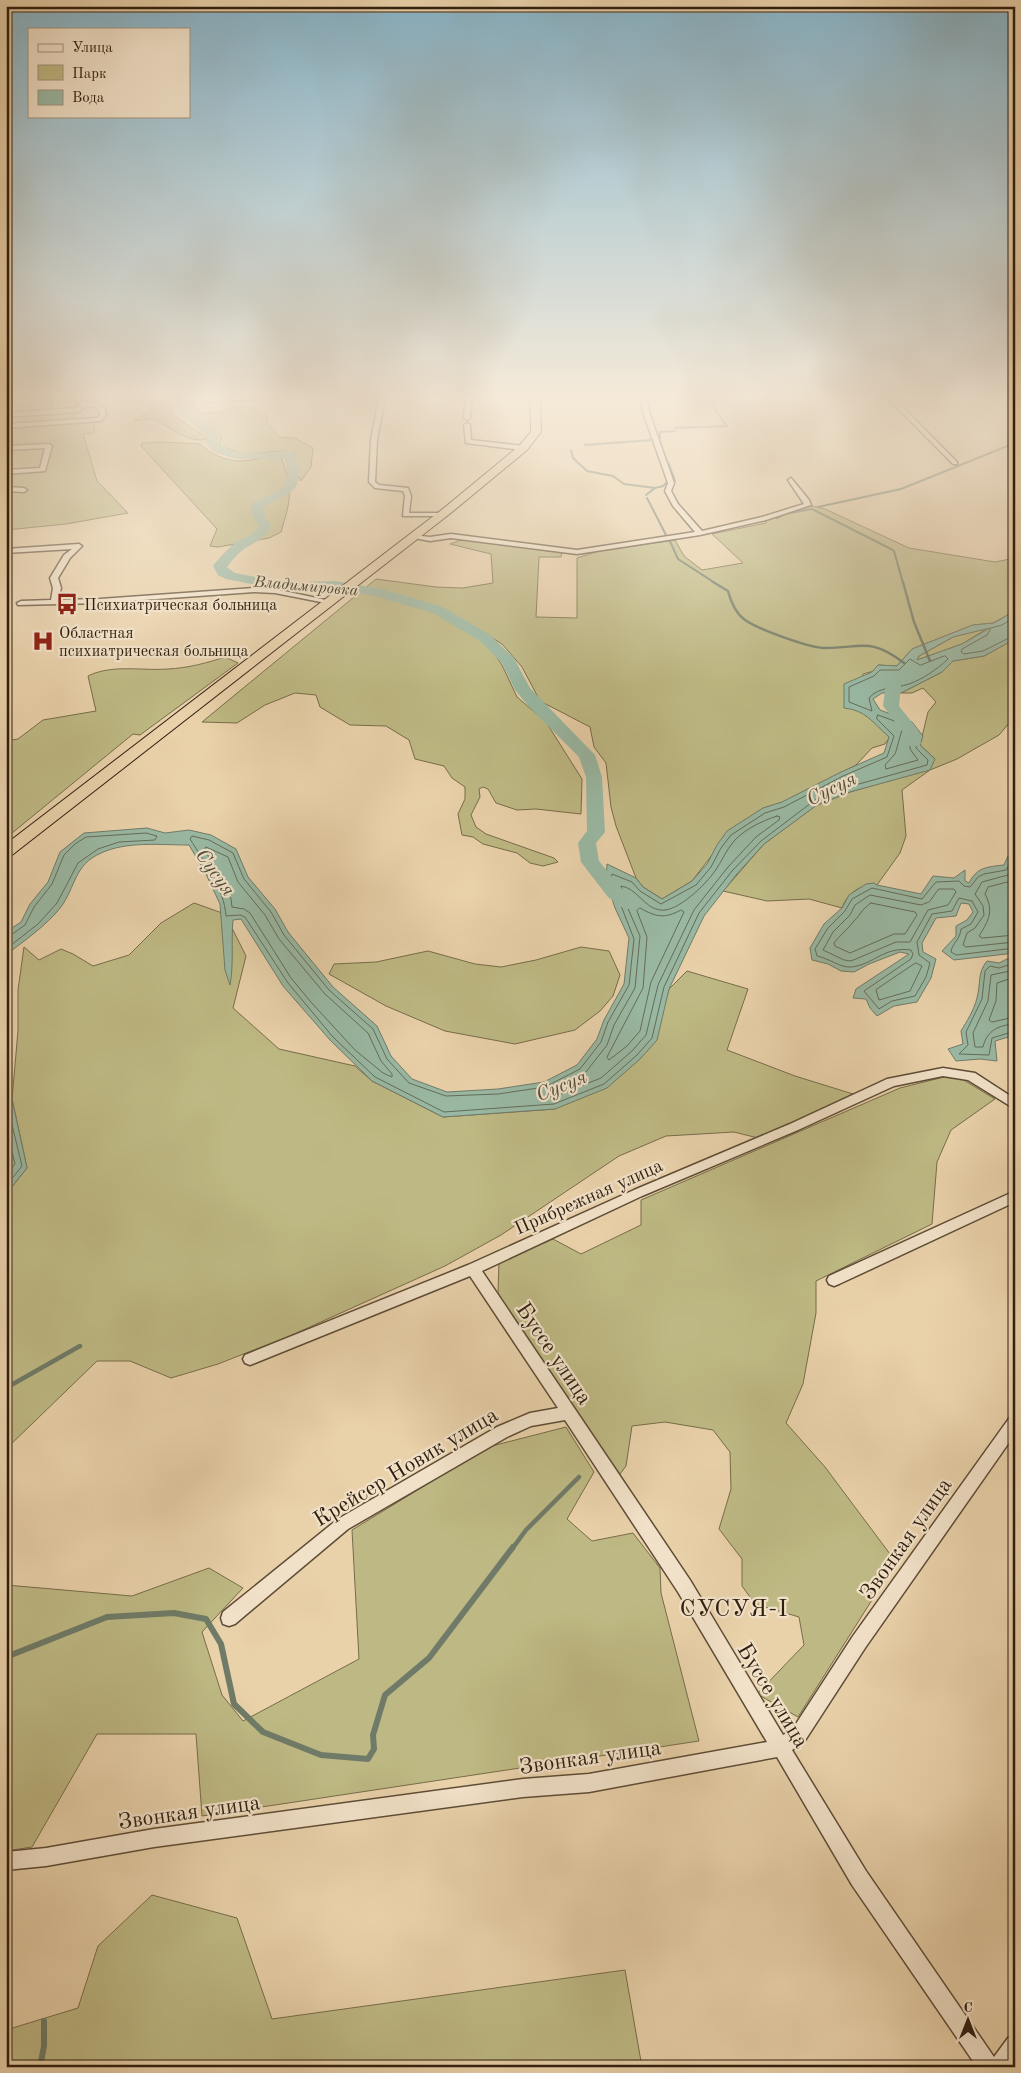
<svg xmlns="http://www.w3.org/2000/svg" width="1021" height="2073" font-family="'Old Standard TT',serif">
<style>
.green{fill:#beb984;stroke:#776c4a}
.water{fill:#99b8a3;stroke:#6f7b68;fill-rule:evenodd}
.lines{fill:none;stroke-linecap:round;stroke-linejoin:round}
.shore{stroke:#646c59;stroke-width:1}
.stream-far3{stroke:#6f7b68;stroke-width:2}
.stream-far2{stroke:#6f7b68;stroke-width:2.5}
.stream-far1{stroke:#6f7b68;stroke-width:4.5}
.stream{stroke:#6f7b68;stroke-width:6}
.river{fill:#99b8a3;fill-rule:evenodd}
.minor-casing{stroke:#5e4c36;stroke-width:3}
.trunk-casing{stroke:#301f0f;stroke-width:2}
.minor{fill:#f1e1c8;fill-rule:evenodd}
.trunk{fill:#e9d1aa;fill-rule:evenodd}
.labels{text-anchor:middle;stroke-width:4.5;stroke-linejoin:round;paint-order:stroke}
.far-water-label{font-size:16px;font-style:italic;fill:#504d3b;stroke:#f1e1c8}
.far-poi-label{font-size:16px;fill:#301f0f;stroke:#f1e1c8;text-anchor:start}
.street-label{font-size:19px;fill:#301f0f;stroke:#f1e1c8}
.water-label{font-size:20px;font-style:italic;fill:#504d3b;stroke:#f1e1c8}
.near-street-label{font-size:22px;fill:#301f0f;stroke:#f1e1c8}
.near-neighbourhood-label{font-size:24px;letter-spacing:1px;fill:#301f0f;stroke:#f1e1c8}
</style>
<rect width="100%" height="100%" fill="#e9d1aa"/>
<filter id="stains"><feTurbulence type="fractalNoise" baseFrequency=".004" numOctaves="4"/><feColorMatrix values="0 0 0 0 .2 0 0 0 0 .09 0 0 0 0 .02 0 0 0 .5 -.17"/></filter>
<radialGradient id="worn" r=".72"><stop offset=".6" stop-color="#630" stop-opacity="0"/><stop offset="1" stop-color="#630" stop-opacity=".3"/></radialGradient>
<path class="green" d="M 6,394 L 53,394 L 52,413 L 76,411 L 74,421 L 95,421 L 94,433 L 83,434 L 97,481 L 128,513 L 66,524 L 6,530 Z
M 120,394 L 166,394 L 169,397 L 171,413 C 183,423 196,429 208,439 C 188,444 171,427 154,420 C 148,418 140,421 134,421 L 151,410 L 145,401 L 122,404 L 119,403 L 117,398 Z
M 180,394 L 191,401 L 201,413 L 224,412 L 234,406 L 253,407 L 266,415 L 268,424 L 280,437 L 295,438 L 313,448 L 311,467 L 301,481 C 297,476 296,461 294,453 L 280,451 L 240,455 L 235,451 L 219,446 L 221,437 L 212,429 L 187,419 L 171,395 Z
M 163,442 L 200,444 C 209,453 225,461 239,461 C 254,461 268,455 282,459 C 293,493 291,498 281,532 L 269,538 L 218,547 L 210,546 L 217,529 L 141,446 L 142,443 Z
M 808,505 L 825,509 L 909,548 L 995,562 L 1015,558 L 1015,611 L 993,623 L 973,625 L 912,649 L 897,666 L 878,665 L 874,671 L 863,674 L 856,709 L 864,713 L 890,737 L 885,744 L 872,748 L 856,765 L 803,793 L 712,855 L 692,881 L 662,899 L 643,887 L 636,878 L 616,826 L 611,807 L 606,763 L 594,747 L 590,727 L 540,701 L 522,667 L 502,644 L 478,629 L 502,665 L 517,697 L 546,722 L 582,779 L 581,814 L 536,809 L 517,810 L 496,803 L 488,789 L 483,787 L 479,789 L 480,797 L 471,815 L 476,827 L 486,834 L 554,858 L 558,862 L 543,866 L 530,863 L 517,853 L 483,844 L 473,837 L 462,835 L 458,814 L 465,799 L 465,787 L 452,778 L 444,766 L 415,759 L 409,740 L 386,726 L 350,725 L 320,707 L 316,695 L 295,693 L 265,705 L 237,723 L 202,722 L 376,579 L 436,587 L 463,588 L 493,583 L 491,554 L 450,544 L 469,537 L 563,548 L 561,557 L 539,557 L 536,617 L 577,618 L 577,558 L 599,551 L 675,540 L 684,556 L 702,570 L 743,563 L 712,534 L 766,523 L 764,519 Z
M 988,628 L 962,644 L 917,660 L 919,656 L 953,637 Z
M 1015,639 L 1015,716 L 999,735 L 957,759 L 930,770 L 902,790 L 906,836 L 900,853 L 877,885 C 861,884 847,893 842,908 L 809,899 L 767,901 L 723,891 L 764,844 L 815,806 L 850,792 L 887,781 L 935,759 L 920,745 L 928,712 L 936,702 L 923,688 L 912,693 L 901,693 L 942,672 L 953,661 L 984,656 Z
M 225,657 L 238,663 L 140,735 L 133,734 L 6,838 L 6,741 L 18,739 L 43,720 L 96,711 L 88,676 C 112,664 142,671 168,669 C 188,668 207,663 225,657 Z
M 194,903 L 225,914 L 246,956 L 233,1008 L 279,1049 L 355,1066 L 372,1081 L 443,1117 L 555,1109 L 664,1005 L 669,989 L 687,971 L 748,989 L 727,1050 L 795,1076 L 853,1094 L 758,1138 L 734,1132 L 666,1136 L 619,1156 L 501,1235 L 445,1266 L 292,1335 L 218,1364 L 171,1378 L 130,1361 L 97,1361 L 6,1449 L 6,1194 L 27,1168 L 12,1099 L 18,1031 L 18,990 L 24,947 L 39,960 L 61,949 L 73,954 L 93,966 L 129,955 L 161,923 Z
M 581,947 L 609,951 L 620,975 L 613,996 L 600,1011 L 575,1030 L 515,1044 L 445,1031 L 386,1006 L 329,974 L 334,964 L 376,962 L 428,951 L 475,964 L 501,967 L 536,960 Z
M 944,1077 L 962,1079 L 995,1099 L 951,1130 L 937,1162 L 932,1224 L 816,1281 L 816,1313 L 803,1384 L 786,1423 L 825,1467 L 896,1562 L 798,1717 L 757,1694 L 804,1645 L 799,1617 L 755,1604 L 742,1586 L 742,1559 L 719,1529 L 731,1489 L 730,1452 L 713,1430 L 665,1422 L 632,1426 L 626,1466 L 617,1478 L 498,1293 L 499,1262 L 553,1239 L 581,1254 L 641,1225 L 641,1200 L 900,1088 Z
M 566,1427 L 594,1472 L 567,1519 L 592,1541 L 633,1533 L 660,1568 L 661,1593 L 699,1741 L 202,1816 L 196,1734 L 97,1734 L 32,1847 L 6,1851 L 6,1585 L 132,1596 L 209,1568 L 243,1588 L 202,1632 L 222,1695 L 243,1721 L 359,1659 L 352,1530 L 488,1447 Z
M 152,1895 L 237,1918 L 272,2019 L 625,1970 L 642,2067 L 6,2067 L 6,2030 L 78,2008 L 98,1946 Z"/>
<path class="water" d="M 1015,611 L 1015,639 L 984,656 L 953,661 L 942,672 L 901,693 L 882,693 L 873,699 L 880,710 L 912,722 L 923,736 L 920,745 L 935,759 L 930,770 L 850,792 L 817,805 L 764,844 L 736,875 L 704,916 L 669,989 L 657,1040 L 640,1059 L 607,1088 L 555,1109 L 443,1117 L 372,1081 L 330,1040 L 283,986 L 241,919 L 233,920 C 231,942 234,963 230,985 L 225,970 L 220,904 L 205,872 L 189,845 C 160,845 127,841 101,853 C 74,865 76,886 61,907 C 46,926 25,940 6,955 L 6,932 L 21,922 L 30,904 L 48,882 L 60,852 L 84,833 L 147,828 L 165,833 L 189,830 L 211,835 L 236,849 L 248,877 L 275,909 L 288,932 L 333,987 L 377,1026 L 391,1056 L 412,1079 L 447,1092 L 498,1089 L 544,1082 L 577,1065 L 597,1039 L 604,1020 L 624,984 L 629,938 L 615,908 L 606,881 L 607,864 L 636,878 L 643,887 L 662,899 L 692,881 L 707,864 L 717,845 L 727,831 L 763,808 L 782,802 L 841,772 L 884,753 L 889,737 C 873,723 866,710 844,708 L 844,684 L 872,672 L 878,665 L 897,666 L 912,649 L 973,625 L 994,623 ZM 990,628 L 962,644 L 917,660 L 919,656 L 953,637 Z
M 1008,856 L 1015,856 L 1015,953 L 954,960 L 942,951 L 956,936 L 956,926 L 967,920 L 973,912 L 969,904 L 961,903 L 956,916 L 936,918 L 922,943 L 923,952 L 936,959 L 931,978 L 917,1002 L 894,1006 L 877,1016 L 870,1008 L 866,999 L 853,998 L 856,989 L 909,954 L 900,952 L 869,964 L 854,972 L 841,971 L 828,964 L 812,960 L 810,948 L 824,924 L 842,908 L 849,895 L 866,884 L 874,883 L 877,885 L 921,894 L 933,876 L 954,878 L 965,870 L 965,881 L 969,883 C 977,867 987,867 1004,865 Z
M 1015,958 L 1015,1035 L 995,1041 L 997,1061 L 980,1059 L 956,1061 L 948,1049 L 963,1044 L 961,1031 C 967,1021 974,1010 977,998 C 981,984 977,973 987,961 L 999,963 L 1007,959 Z
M 6,1094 L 12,1099 L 27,1168 L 6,1194 Z"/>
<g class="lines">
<path class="shore" d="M 1015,617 L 1002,625 L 991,628 L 987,635 L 962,649 L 961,652 L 964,654 L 983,651 L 1015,635
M 945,656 L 948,659 C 936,670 923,679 909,684 C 895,689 879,686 869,698 L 872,711 L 849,702 L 849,687 L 874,676 L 880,670 L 899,670 L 910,659 L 920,665 Z
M 878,715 L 908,726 L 917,737 L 916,748 L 928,760 L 927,765 L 848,787 L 815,800 L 761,841 L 732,871 L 699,913 L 664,987 L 652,1038 L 637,1055 L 604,1084 L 554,1104 L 444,1112 L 375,1077 L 333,1037 L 288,983 L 245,917 L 240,915 L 226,916 C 224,888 205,863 190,839 L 192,836 L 209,840 L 233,853 L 244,879 L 271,912 L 284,935 L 329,990 L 373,1029 L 387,1059 L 409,1083 L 446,1096 L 498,1094 L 545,1087 L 580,1069 L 601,1042 L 608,1022 L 629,985 L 634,939 L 611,880 L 612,874 L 632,882 L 640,891 L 661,904 L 696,885 L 711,867 L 721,848 L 731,835 L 765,813 L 784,807 L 843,776 L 887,757 L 894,736 L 877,719 Z
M 902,731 L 910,738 L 910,749 L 918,760 L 886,769 L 885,765 L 895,754 Z
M 777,816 L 780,817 L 779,820 L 756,837 L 728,867 L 694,910 L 658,985 L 646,1035 L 632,1051 L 601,1078 L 553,1097 L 546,1097 L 546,1093 L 586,1072 L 607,1045 L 614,1025 L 635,988 L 640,936 L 626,904 L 621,886 C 637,888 644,908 660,910 C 677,913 706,884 715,871 C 722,861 726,850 734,841 C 745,829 762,821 777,816 Z
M 206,847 L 228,857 L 238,882 L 265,915 L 279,939 L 325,994 L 368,1033 L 381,1061 L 392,1074 L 392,1077 L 383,1073 L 355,1050 L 310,1001 L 291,978 L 250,913 L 244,909 L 232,907 L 231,899 L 205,850 Z
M 1015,861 L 1011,862 L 1006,870 L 984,874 L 978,877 L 970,887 L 964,886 L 959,881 L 936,882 L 922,899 L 872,888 L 852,899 L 845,911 L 828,928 L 815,949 L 817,956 C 828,958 841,968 851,967 C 873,965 884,946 911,950 L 913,954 L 911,959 L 864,991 L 879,1009 L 892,1001 L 915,996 L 926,977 L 930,963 L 919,955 L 917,942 L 932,914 L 952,911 L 959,898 L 972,901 L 978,912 L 971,924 L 961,929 C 960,940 952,943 951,952 L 956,955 L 1015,948
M 1015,869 L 1008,875 L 982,882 L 975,894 L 983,906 L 984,915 L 975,928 L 967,933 L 963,945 L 966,947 L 1015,942
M 1015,880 L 988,887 L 985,894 C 994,911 989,920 979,936 L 982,938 L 1015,935
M 939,889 L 954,889 L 956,892 L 948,905 L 928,910 L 910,942 L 896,942 L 851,961 L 844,960 L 823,950 L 833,932 L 850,915 L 855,905 L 870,895 L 921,905 L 929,902 Z
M 871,903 L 915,912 L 917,915 L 905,934 L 894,934 L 850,953 L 835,946 L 834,943 C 840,935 848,929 854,921 C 862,913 860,911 871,903 Z
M 640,908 C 656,917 664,919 681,910 L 684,912 L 651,982 L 640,1031 L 627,1046 L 609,1060 L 607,1057 L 643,988 L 647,937 L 637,911 Z
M 6,936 L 11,935 L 25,925 L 34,907 L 52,884 L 64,855 L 75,844 L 86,837 L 146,833 L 157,836 L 155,840 L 119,842 L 98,849 L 78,863 L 57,903 L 38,924 L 6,949
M 916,963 L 922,966 L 910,991 L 879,1000 L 876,990 Z
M 1015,963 L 999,968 L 990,966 L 985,971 L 982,999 L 966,1032 L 968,1045 L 959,1054 L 989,1055 L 992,1038 L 1015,1031
M 1015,970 L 991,975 L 988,1001 L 973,1033 L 975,1047 L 983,1047 C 987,1030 999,1025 1015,1024
M 1015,977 L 997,983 L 996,1001 L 989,1020 L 992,1022 L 1015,1017
M 6,1100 L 22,1166 L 6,1186
M 6,1126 L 15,1164 L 6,1176"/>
<path class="stream-far3" d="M 675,428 L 727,426 L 703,394
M 660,438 L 660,432 L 675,431
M 585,445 L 653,440
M 571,450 L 573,458 L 587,471 L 613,476 L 624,484 L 655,488 L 663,486 L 667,482
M 669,464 L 675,481
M 646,495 L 655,488
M 647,498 L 666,535
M 818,507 L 901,489 L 1015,443
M 777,518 L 785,514 L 812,509 L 891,549 L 894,551 L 903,583
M 669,539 L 678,559 L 715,583"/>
<path class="stream-far2" d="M 713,582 L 728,591 C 731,602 735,613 745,620 C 758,629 809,648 825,648 C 862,648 870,637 904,663
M 903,582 L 914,622 L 930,661"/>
<path class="stream-far1" d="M 6,1388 L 80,1346
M 512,1549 L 526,1530 L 579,1477"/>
<path class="stream" d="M 6,1657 L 107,1617 L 174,1613 L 206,1619 L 221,1644 L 234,1704 L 263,1732 L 321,1755 L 368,1759 L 374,1749 L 373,1735 L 385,1695 L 429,1658 L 513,1547
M 40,2067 L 44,2046 L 44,2021"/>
<path class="river" d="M 169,394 L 183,395 L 187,409 L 218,434 L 220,436 L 217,442 C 235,460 266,451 289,451 L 293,453 C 296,457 298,462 299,467 C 303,493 282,497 263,507 L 265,517 L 271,525 C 265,540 256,541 244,549 C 238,553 232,561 227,567 L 235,573 L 261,578 L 299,582 L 335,581 L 382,589 L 443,607 L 490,635 L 514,658 L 530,688 L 595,755 L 602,777 L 605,832 L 596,843 L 599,861 L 622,889 L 638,903 L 635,907 L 628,909 L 621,907 L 608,897 L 581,862 L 578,843 L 587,831 L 586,777 L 579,757 L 530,708 L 515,690 L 502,663 L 480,641 L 433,613 L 375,596 L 335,589 L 299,590 L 261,586 L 226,579 L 218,575 L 213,566 L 215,563 C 222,556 228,548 236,542 C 245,537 254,536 259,525 L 253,517 L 250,506 L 252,503 C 277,490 292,492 285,459 L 236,459 L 214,452 L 205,442 L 208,437 L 178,412 L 174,399 Z
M 909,668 L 914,670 L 917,673 L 901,685 L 899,706 L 918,730 L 921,743 L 919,746 L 907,746 L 902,731 L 883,706 L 886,683 L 904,670 Z"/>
<g class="minor-casing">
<path id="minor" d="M 80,394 L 87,394 L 79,399 L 80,401 L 100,405 L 105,409 L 106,415 L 101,421 L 6,428 L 6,424 L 97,418 L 100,415 L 100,411 L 96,407 L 87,406 L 78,412 L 6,417 L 6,413 L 77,408 L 82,405 L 76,403 L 73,398 Z
M 293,394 L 381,394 L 385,398 L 377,440 L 375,482 L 379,485 L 408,488 L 411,496 L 409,513 L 441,513 L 443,514 L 443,516 L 403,516 L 405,496 L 403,491 L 375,488 L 369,482 L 371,440 L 379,398 L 377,397 L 325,396 L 204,402 L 201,400 L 204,398 Z
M 466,394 L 472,394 L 470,418 L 467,420 L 464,418 Z
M 639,394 L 645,394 L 650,415 L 674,483 L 671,491 L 678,504 L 702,531 L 762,517 L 804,504 L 788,480 L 791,478 L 809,500 L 811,505 L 766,520 L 700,535 L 577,554 L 451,538 L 430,541 L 409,537 L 412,535 L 430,537 L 451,534 L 577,550 L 695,532 L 673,506 L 665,491 L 668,483 L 644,415 Z
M 884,394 L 890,394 L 957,462 L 957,464 L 953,464 Z
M 467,423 L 470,425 L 471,440 L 523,446 L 526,448 L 523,450 L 466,443 L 464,425 Z
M 49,444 L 52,446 L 45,471 L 6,474 L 6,470 L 40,468 L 45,448 L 6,450 L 6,446 Z
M 6,487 L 24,488 L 27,490 L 24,492 L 6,491 Z
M 79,544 L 82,546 L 70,558 L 58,578 L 61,588 L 58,600 L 100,599 L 254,588 L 275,589 L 335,602 L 331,604 L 275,593 L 254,592 L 100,603 L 18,605 L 17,603 L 21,601 L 51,600 L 53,588 L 50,578 L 64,555 L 72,549 L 6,553 L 6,549 Z
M 943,1068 L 975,1073 L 1015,1099 L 1015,1109 L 968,1080 L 943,1076 L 894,1086 L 798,1130 L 642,1196 L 482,1271 L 690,1580 L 783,1735 L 792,1730 L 853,1636 L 1010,1417 L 1015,1416 L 1015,1434 L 865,1648 L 804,1742 L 792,1750 L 866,1871 L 994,2057 L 1008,2038 L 1015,2035 L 1015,2062 L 1011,2067 L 977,2067 L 852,1885 L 777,1757 L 589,1792 L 523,1797 L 154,1847 L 46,1866 L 6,1870 L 6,1852 L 46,1848 L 154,1829 L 523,1779 L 589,1774 L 767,1742 L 678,1592 L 565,1420 L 531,1426 L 507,1437 L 348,1529 L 235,1624 L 229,1626 L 223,1624 L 221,1618 L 223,1612 L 338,1519 L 497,1427 L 530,1413 L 558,1408 L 470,1276 L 255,1363 L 250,1365 L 245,1363 L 243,1359 L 245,1355 L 468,1265 L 634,1190 L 790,1124 L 887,1079 Z
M 1015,1191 L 1015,1202 L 839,1284 L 834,1286 L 829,1284 L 827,1280 L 829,1276 Z"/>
</g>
<g class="trunk-casing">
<path id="trunk" d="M 530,394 L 540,394 L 541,432 L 527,450 L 452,512 L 12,855 L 6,857 L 6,844 L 444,508 L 519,446 L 531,432 Z"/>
</g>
<use href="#minor" class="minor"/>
<use href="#trunk" class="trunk"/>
</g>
<linearGradient id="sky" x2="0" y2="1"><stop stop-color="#88b6cc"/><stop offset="0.58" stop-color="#f5ead9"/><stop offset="1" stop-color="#f5ead9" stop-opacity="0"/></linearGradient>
<rect width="1021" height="684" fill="url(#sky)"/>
<defs>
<g id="bus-bare" transform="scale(1.725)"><path d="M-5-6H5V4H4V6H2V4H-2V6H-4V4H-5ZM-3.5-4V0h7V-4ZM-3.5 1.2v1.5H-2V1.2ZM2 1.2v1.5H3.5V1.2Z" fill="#8f2418" stroke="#f1e1c8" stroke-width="2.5" paint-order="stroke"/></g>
<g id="hospital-bare" transform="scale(1.725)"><path d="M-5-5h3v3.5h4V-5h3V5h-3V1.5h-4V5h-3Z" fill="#8f2418" stroke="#f1e1c8" stroke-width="2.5" paint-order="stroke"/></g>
</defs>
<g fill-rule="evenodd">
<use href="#bus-bare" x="67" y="604"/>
<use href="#hospital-bare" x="43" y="641"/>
</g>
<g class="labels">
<g class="far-water-label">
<text transform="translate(306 585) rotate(5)" y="6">Владимировка</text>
</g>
<g class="far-poi-label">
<text x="84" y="610">Психиатрическая больница</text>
<text x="59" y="638">Областная<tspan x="59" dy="18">психиатрическая больница</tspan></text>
</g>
<g class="street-label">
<text transform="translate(588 1196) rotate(-24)" y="7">Прибрежная улица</text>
</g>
<g class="water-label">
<text transform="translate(831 788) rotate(-26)" y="7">Сусуя</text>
<text transform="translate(216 872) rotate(54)" y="7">Сусуя</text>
<text transform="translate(561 1085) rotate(-22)" y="7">Сусуя</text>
</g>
<g class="near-street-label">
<text transform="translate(555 1353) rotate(56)" y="8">Буссе улица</text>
<text transform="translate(405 1466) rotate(-31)" y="8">Крейсер Новик улица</text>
<text transform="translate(905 1538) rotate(-55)" y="8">Звонкая улица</text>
<text transform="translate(774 1695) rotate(59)" y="8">Буссе улица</text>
<text transform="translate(590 1756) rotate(-8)" y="8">Звонкая улица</text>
<text transform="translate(189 1811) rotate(-8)" y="8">Звонкая улица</text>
</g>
<g class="near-neighbourhood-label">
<text x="734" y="1616">СУСУЯ-I</text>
</g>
</g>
<rect width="1021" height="2073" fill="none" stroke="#e9d1aa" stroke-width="25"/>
<rect x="8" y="8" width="1006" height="2058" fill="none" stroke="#301f0f" stroke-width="2.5"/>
<rect x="12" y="12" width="996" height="2048" fill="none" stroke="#301f0f"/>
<rect x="28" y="28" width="162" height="90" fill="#f1e1c8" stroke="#a4937e"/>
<rect x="38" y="44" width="25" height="8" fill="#f1e1c8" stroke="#a4937e"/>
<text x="72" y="52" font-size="15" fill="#301f0f">Улица</text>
<rect x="38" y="65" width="25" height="15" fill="#beb984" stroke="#a4937e"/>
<text x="72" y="78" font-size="15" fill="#301f0f">Парк</text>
<rect x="38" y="90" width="25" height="15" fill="#99b8a3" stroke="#a4937e"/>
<text x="72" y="102" font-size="15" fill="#301f0f">Вода</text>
<g transform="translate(968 2020)" stroke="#f1e1c8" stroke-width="4" paint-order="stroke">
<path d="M0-4L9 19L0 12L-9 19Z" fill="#301f0f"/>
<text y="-8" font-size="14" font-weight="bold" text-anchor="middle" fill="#301f0f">С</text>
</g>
<rect width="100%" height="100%" filter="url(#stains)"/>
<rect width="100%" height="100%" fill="url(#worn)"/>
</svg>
